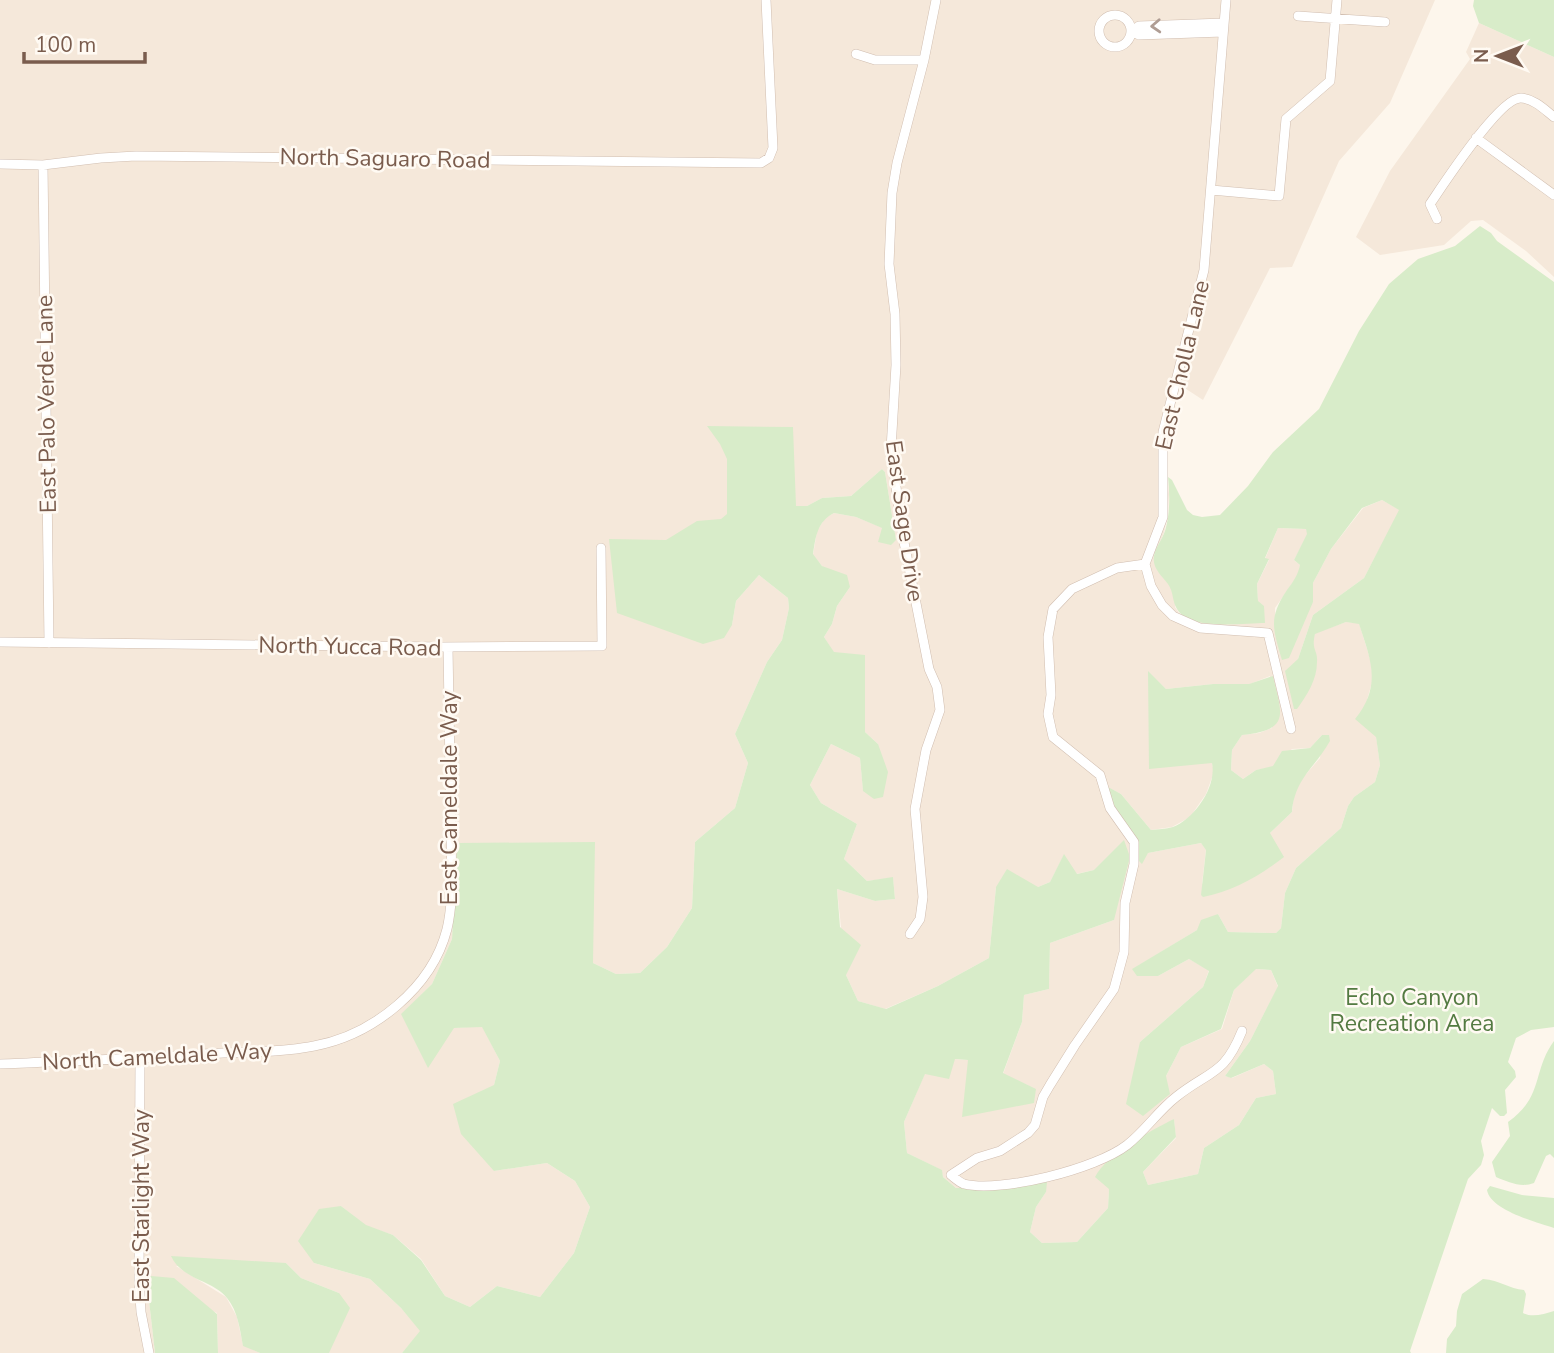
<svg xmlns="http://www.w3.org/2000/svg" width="1554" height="1353" font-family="'Nunito Sans',sans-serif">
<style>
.residential{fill:#f5e8da;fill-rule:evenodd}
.green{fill:#d8ecc9}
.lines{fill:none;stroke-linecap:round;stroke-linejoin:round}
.street-casing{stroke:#d1beb0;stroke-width:10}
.street{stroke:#fff;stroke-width:9}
.oneway{stroke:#af9d94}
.labels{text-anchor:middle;stroke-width:5;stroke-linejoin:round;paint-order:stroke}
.street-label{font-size:23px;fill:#7a5c4d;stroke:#fffaf3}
.park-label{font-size:23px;fill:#537a41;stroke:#fffaf3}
</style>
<rect width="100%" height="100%" fill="#fdf6ec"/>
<path class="residential" d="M 0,0 L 1435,0 L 1390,103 L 1339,161 L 1292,267 L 1270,268 L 1203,400 L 1180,385 L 1168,434 L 1166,456 L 1169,494 L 1168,514 L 1164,533 L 1154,555 L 1175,595 L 1175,607 L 1179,613 L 1191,620 L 1264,623 L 1258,602 L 1257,584 L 1269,560 L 1265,559 L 1278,528 L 1306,529 L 1308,534 L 1294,560 L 1300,565 L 1299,574 L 1275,608 L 1275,633 L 1313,602 L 1313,583 L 1331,549 L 1363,508 L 1382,500 L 1400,510 L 1364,578 L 1313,615 L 1298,659 L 1294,709 L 1315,633 L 1346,622 L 1359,623 L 1371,662 L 1373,679 L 1365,707 L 1376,736 L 1380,765 L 1375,782 L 1354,797 L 1348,806 L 1341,828 L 1296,868 L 1285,893 L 1281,928 L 1276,933 L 1228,932 L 1218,914 L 1197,930 L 1133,969 L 1158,976 L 1189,959 L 1209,970 L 1203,987 L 1140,1042 L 1166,1076 L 1181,1047 L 1222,1029 L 1234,990 L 1255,969 L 1271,970 L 1278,987 L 1250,1041 L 1225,1076 L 1232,1078 L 1264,1064 L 1273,1071 L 1276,1094 L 1256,1098 L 1239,1125 L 1204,1148 L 1198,1174 L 1148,1185 L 1143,1172 L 1176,1138 L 1174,1119 L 1109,1189 L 1108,1208 L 1077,1242 L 1042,1243 L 1030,1232 L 1036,1207 L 1046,1192 L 956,1188 L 943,1177 L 941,1170 L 907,1153 L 904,1122 L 925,1073 L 954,1059 L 968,1060 L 1036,1089 L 1003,1074 L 1022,1022 L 1024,995 L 1049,989 L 1050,943 L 1114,920 L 1094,870 L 1076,874 L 1064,855 L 1050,882 L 1038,887 L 996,887 L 989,958 L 938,986 L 885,1009 L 858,1001 L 846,975 L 837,889 L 875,901 L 895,899 L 893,878 L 867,881 L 844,859 L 857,824 L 821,803 L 810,785 L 831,744 L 860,758 L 863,790 L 878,744 L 865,732 L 864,701 L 824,637 L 832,624 L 837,606 L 850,587 L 822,566 L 813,555 L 817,531 L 825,518 L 834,513 L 856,517 L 883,528 L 879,541 L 896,540 L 885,472 L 882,469 L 851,496 L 822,498 L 807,506 L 797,542 L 609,540 L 732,625 L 736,601 L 759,575 L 788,598 L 789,608 L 782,640 L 767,662 L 735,734 L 748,763 L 735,808 L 695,842 L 692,908 L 667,947 L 640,973 L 616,974 L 593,963 L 457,844 L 452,939 L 432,984 L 402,1014 L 454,1028 L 482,1026 L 500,1061 L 494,1085 L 494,1171 L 547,1163 L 575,1181 L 590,1207 L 574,1253 L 540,1297 L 497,1286 L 470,1307 L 445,1296 L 421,1259 L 393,1235 L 366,1226 L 341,1206 L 314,1263 L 370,1279 L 401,1308 L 421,1331 L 402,1353 L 329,1353 L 339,1293 L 301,1278 L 286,1263 L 176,1266 L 226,1297 L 237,1317 L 243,1345 L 260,1353 L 218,1353 L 217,1313 L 147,1283 L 155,1353 L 0,1353 ZM 1148,672 L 1166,689 L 1213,684 L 1250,684 L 1270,676 L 1272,728 L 1259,733 L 1242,735 L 1232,750 L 1231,770 L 1243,779 L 1256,770 L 1273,767 L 1292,749 L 1310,748 L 1322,735 L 1320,758 L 1300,781 L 1294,795 L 1292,812 L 1270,833 L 1202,884 L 1206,849 L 1201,843 L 1148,853 L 1139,861 L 1139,843 L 1109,788 L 1121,794 L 1151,830 L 1172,827 L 1190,817 L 1206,794 L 1214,772 L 1212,763 Z
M 1479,23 L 1554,57 L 1554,277 L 1526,251 L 1483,220 L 1471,221 L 1444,245 L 1380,255 L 1356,237 L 1390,171 L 1470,59 L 1466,52 Z"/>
<path class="green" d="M 1474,0 L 1554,0 L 1554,57 L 1479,23 L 1473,6 Z
M 1480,226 L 1491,233 L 1497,241 L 1554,282 L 1554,1027 L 1531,1030 L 1516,1038 L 1508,1062 L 1515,1071 L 1516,1077 L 1505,1090 L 1507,1113 L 1504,1116 L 1500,1116 L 1492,1108 L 1481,1141 L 1484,1155 L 1481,1165 L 1468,1179 L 1410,1351 L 1411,1353 L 402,1353 L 420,1331 L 401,1308 L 370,1279 L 314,1263 L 298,1241 L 319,1209 L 341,1206 L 366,1225 L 393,1235 L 421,1260 L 445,1296 L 470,1307 L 497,1286 L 540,1297 L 574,1253 L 590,1207 L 575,1181 L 547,1163 L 494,1171 L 461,1134 L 453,1104 L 494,1085 L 500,1061 L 482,1027 L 454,1028 L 428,1068 L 401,1014 L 432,984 L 452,939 L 457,843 L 595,842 L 593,963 L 616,974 L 640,973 L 667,947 L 692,908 L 695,842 L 735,808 L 748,763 L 735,734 L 767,662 L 782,640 L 789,608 L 788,598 L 759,575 L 736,601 L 732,625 L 724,638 L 703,644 L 617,613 L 609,539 L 666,540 L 697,521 L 721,519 L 727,514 L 727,459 L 720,444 L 707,426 L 793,427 L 796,506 L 807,506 L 822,498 L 851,496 L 882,469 L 885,472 L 896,540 L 891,545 L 878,542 L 882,528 L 856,517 L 834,513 C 817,522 816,536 813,554 L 822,566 L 847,575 L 850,587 L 837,606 L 832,624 L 824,637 L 834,652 L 865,655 L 865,732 L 878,744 L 888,772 L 883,797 L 874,799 L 863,791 L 860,758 L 831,744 L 810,785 L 821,803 L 857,824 L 844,859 L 867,881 L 893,877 L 895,899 L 875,901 L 837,889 L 840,927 L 861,945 L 846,975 L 858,1001 L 886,1009 L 938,986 L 989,958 L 996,887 L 1007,869 L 1038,887 L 1050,882 L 1064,854 L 1077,874 L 1094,870 L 1124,840 L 1130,857 L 1114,920 L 1050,943 L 1049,989 L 1024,995 L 1022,1022 L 1003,1073 L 1036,1089 L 1034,1103 L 962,1117 L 968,1060 L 955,1059 L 949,1079 L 925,1074 L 904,1122 L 907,1153 L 942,1170 L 943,1177 L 956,1188 L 1009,1188 L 1047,1182 L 1046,1192 L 1036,1207 L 1030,1232 L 1042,1243 L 1077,1242 L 1108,1208 L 1109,1189 L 1095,1177 C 1108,1153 1150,1131 1174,1119 L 1176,1137 L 1143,1172 L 1148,1185 L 1198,1174 L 1204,1148 L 1239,1125 L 1256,1098 L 1276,1094 L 1273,1071 L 1264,1064 L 1231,1078 L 1225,1076 L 1250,1041 L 1278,986 L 1271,970 L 1256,969 L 1234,990 L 1221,1029 L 1181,1047 L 1166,1076 L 1170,1094 L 1143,1116 L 1126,1104 L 1140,1042 L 1203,987 L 1209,971 L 1189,959 L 1158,976 L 1137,976 L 1132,969 L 1197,930 L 1201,920 L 1218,914 L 1228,932 L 1276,933 L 1281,928 L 1285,893 L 1296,868 L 1341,828 L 1348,806 L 1354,797 L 1375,782 L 1380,765 L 1376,737 L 1355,719 C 1382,686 1371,660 1359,624 L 1346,622 L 1315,634 C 1311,650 1318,650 1317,662 C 1317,680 1307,695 1297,709 L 1294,709 L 1285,671 L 1298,659 L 1313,615 L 1364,578 L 1399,510 L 1382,500 L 1362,508 L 1331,549 L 1313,583 L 1313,602 L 1289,658 L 1282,660 C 1273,629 1268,618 1287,590 C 1293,582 1298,575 1300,565 L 1294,560 L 1307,534 L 1306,529 L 1278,528 L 1265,558 L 1269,559 L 1257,584 L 1258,601 L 1264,606 L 1265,623 C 1244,623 1189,631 1177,609 C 1172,601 1174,593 1168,584 C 1161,575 1152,568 1154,556 C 1155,548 1162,540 1165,531 C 1170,514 1170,495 1168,477 L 1172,480 L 1187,510 L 1193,515 L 1202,517 L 1220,515 L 1248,486 L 1273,452 L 1319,409 L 1359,331 L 1389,284 L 1418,259 L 1455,246 Z
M 1148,671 L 1166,689 L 1213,684 L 1249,684 L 1273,676 C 1282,715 1291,730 1242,735 L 1232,750 L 1231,770 L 1243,779 L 1256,770 L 1273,766 L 1282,751 L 1310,748 L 1322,735 L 1329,735 L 1330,741 C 1314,769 1295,778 1292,812 L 1270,833 L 1284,857 C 1259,876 1234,891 1203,897 L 1201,895 L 1206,850 L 1201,843 L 1148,853 L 1142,864 L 1139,861 L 1139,843 L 1115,809 L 1108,787 L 1121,794 L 1151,830 C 1158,829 1166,829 1173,827 C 1194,819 1217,787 1212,763 L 1149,769 Z
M 1554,1041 L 1554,1158 L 1550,1154 L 1546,1156 L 1534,1183 C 1521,1188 1508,1182 1496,1177 L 1492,1162 L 1510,1136 L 1508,1122 C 1544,1097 1532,1071 1554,1041 Z
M 1490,1186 L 1522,1195 L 1554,1198 L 1554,1228 C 1536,1222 1490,1210 1487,1190 Z
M 171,1256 L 286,1263 L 301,1278 L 339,1293 L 350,1308 L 329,1353 L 260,1353 L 243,1346 C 240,1330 238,1311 227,1298 C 213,1280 182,1280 171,1256 Z
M 151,1276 L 174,1278 L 217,1314 L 218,1353 L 155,1353 L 147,1283 Z
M 1483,1279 C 1500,1280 1509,1289 1524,1290 L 1526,1294 L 1523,1313 C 1532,1318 1544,1314 1554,1311 L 1554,1353 L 1446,1353 L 1447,1339 L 1456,1326 L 1457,1311 L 1462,1294 Z"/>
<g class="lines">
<g class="street-casing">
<path id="street" d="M 1226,0 L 1204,270 L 1163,432 L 1163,517 L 1145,564 L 1151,586 L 1162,605 L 1173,616 L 1200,628 L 1268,633 L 1291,729
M1099 31a16 16 0 1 1 32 0a16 16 0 1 1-32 0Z
M 1298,16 L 1385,22
M 1223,32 L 1139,35 L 1132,31 L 1139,26 L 1224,23
M 856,54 L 875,60 L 924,60
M 1476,138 L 1554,195
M 0,164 L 43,165 L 101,158 L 136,156 L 761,163 L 769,158 L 773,148 L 766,0
M 43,165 L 49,643
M 1211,190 L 1279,196 L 1286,119 L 1330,81 L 1337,0
M 1437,219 L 1430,204 C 1443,185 1500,97 1521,98 C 1534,99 1544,109 1554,117
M 1145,564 L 1117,568 L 1072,589 L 1053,609 L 1048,637 L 1051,695 L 1048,714 L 1053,737 L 1100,775 L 1110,808 L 1134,842 L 1134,864 L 1125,903 L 1124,952 L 1114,989 L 1075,1045 L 1050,1085 L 1043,1097 L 1035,1125 L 1028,1133 L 1000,1151 L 977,1158 L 951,1175 C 955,1178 959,1182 964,1184 C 1001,1193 1096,1169 1127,1145 C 1145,1131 1158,1111 1176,1097 C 1210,1070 1224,1076 1242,1031
M 0,642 L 442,647 L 602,646 L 601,548
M 910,934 L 920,919 L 923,897 L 915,809 L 926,750 L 940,710 L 937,687 L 929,669 L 902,532 L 891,449 L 896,365 L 895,314 L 889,264 L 892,193 L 897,163 L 924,60 L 936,0
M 140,1058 L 139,1281 L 141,1312 L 149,1353
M 0,1064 C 68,1061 135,1059 202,1054 C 237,1052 280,1053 314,1046 C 373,1035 432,988 447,929 C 450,917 451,904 452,892 L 448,647"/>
</g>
<use href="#street" class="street"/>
</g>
<defs><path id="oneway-chevron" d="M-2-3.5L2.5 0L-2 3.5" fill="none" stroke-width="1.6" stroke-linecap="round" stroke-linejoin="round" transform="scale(1.75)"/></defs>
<use class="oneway" href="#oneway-chevron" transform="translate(1156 26) rotate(177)"/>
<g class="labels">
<g class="street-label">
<text transform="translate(385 158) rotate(1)" y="8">North Saguaro Road</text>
<text transform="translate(1182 365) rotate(-77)" y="8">East Cholla Lane</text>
<text transform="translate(46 404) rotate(-91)" y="8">East Palo Verde Lane</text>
<text transform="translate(905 521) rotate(82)" y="8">East Sage Drive</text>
<text transform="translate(350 646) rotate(1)" y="8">North Yucca Road</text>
<text transform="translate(449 798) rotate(-90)" y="8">East Cameldale Way</text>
<text transform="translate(157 1056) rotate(-3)" y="8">North Cameldale Way</text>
<text transform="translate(141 1206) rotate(-90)" y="8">East Starlight Way</text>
</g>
<g class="park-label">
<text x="1412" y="1005">Echo Canyon<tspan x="1412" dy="26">Recreation Area</tspan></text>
</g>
</g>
<g transform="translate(1498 56) rotate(270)" stroke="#fffaf3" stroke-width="5" paint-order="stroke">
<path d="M0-5L12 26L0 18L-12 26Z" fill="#7a5c4d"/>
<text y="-10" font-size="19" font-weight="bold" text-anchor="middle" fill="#7a5c4d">N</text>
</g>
<path d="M24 52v10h121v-10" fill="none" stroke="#7a5c4d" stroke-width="3.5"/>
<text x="35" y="52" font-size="21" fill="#7a5c4d" stroke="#fffaf3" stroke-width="5" paint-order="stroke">100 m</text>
</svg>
